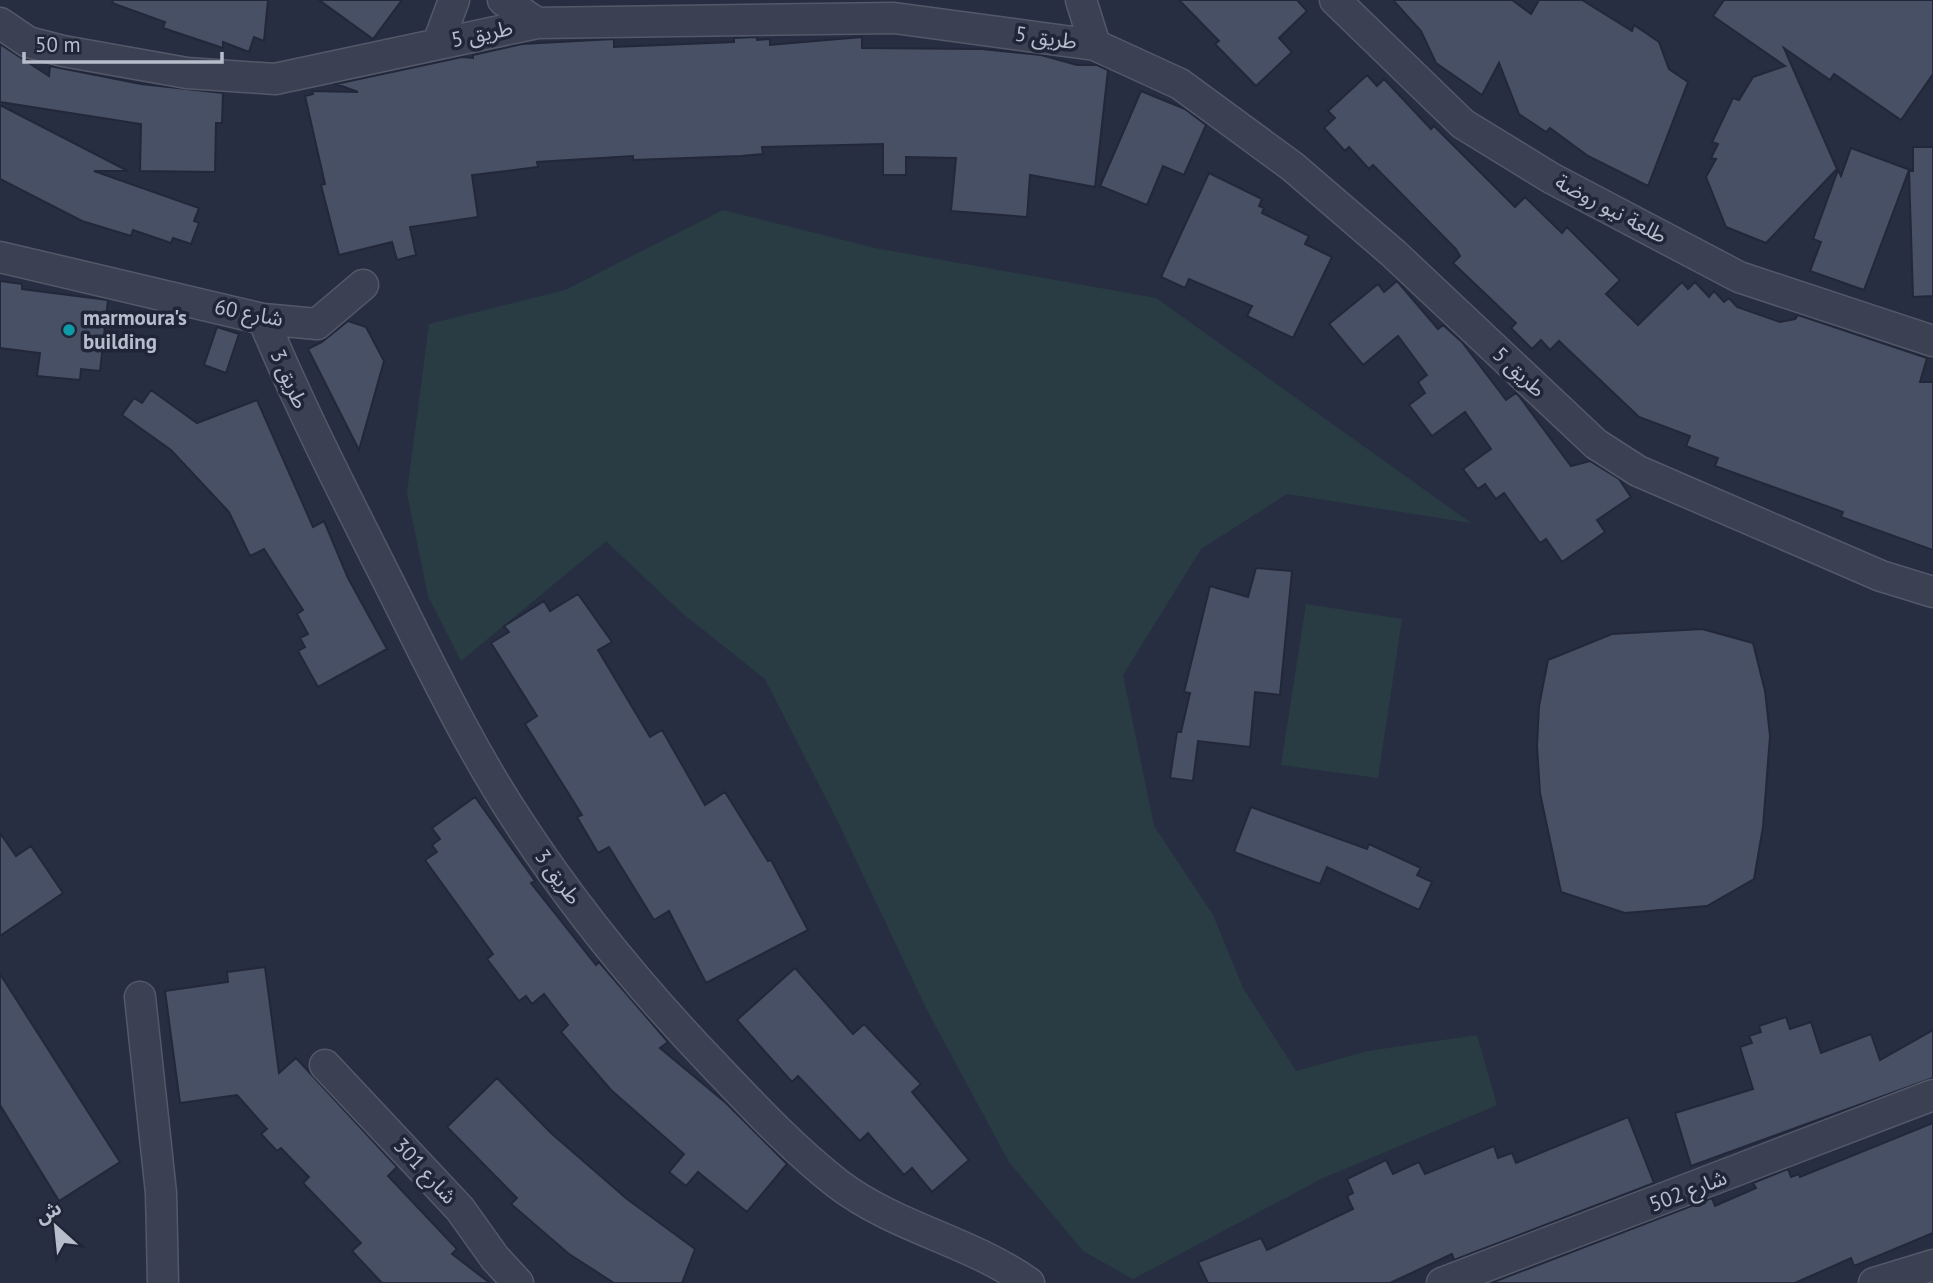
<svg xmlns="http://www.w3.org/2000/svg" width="1933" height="1283" font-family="'PT Sans','Noto Sans Arabic',sans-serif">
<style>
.green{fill:#293c43}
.building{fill:#485066;stroke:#222839;stroke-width:2}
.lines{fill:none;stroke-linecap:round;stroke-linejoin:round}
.minor-casing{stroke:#535969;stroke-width:33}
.minor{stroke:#3b4152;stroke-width:30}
.culture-dot{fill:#0f9aa8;stroke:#202637;stroke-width:2.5}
.labels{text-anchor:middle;stroke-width:7;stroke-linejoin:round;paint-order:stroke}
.street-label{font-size:21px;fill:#b8bdcc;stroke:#202637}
.poi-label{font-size:21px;font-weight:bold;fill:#b8bdcc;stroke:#202637;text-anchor:start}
</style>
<rect width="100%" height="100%" fill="#272e42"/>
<path class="green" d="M 723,210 L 875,248 L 1156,298 L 1471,523 L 1287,494 L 1201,549 L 1123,675 L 1154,826 L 1213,915 L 1243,988 L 1296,1071 L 1368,1051 L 1477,1035 L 1497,1105 L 1321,1179 L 1133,1279 L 1083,1251 L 1009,1162 L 927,1010 L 839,824 L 765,679 L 682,613 L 606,541 L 461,661 L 428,596 L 407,493 L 429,324 L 565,290 Z
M 1306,604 L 1402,619 L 1378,778 L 1281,765 Z"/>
<path class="building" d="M 113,0 L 268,0 L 264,41 L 254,37 L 249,52 L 223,42 L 223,48 L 163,28 L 165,22 L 112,3 Z
M 319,0 L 402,0 L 373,39 Z
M 1179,0 L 1297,0 L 1307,11 L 1279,38 L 1292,52 L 1256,86 L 1215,44 L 1219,41 Z
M 1393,0 L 1512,0 L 1531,14 L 1539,0 L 1582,0 L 1632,31 L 1634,25 L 1659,42 L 1669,69 L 1688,82 L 1648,186 L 1588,156 L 1550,128 L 1546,132 L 1519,114 L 1499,63 L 1482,95 L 1436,63 L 1421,31 Z
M 1724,0 L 1933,0 L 1933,74 L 1901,120 L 1834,74 L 1830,80 L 1784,48 L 1837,169 L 1766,243 L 1726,227 L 1706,177 L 1716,159 L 1711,158 L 1718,144 L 1712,142 L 1733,98 L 1739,100 L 1753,77 L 1785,66 L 1713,16 Z
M 757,37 L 757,40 L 770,39 L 770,45 L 862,37 L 862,48 L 982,49 L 1041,55 L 1077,65 L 1097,65 L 1108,70 L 1095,187 L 1030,175 L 1027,217 L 951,211 L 956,158 L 906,157 L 906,175 L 883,175 L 883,144 L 762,147 L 763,154 L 741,156 L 633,160 L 633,156 L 537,162 L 538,167 L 472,175 L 478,217 L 410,227 L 416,255 L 397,260 L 392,242 L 339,255 L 321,185 L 325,184 L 305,96 L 313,94 L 312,91 L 358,92 L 336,84 L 462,57 L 473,58 L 473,55 L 522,44 L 614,39 L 614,47 L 734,42 L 734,38 Z
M 0,44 L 49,76 L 50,66 L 141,84 L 223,93 L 222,123 L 216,123 L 215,172 L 140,171 L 141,124 L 0,102 Z
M 1367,75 L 1377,86 L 1384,79 L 1431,129 L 1434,126 L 1515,207 L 1525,197 L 1562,233 L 1567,227 L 1620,280 L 1606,294 L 1638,325 L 1682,282 L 1688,289 L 1695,282 L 1709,297 L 1714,291 L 1724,302 L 1729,298 L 1737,307 L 1780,322 L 1795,319 L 1798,315 L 1927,358 L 1920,382 L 1933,382 L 1933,550 L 1841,517 L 1843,512 L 1715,466 L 1718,458 L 1686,446 L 1690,436 L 1639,417 L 1559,341 L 1550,350 L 1541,340 L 1532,349 L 1511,328 L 1516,323 L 1453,263 L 1460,256 L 1456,249 L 1373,165 L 1369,169 L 1349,147 L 1345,151 L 1324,128 L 1335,118 L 1328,111 Z
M 1141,91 L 1185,109 L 1206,125 L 1184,175 L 1163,166 L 1147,205 L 1100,186 Z
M 0,105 L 128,171 L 94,171 L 199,208 L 194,221 L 199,223 L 191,244 L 173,238 L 171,243 L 133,230 L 131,236 L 82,221 L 0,179 Z
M 1913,147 L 1933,147 L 1933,296 L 1913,297 L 1909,170 L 1864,290 L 1810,271 L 1821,242 L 1813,239 L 1838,170 L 1841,176 L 1851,148 L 1913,171 Z
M 1209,173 L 1262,199 L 1259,206 L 1264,208 L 1262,213 L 1309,236 L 1305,244 L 1332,257 L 1293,338 L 1247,316 L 1252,306 L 1189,279 L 1185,288 L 1161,277 Z
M 0,281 L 22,284 L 22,289 L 108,300 L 100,371 L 81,369 L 80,380 L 37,376 L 40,353 L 0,348 Z
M 1397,281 L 1438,329 L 1443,325 L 1462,342 L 1506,400 L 1516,393 L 1519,396 L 1571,466 L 1590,461 L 1619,479 L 1631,497 L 1597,520 L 1605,532 L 1562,562 L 1546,539 L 1540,543 L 1504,493 L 1496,499 L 1485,484 L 1478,489 L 1463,469 L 1491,449 L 1465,412 L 1432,436 L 1409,405 L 1425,393 L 1418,382 L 1427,375 L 1398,336 L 1363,365 L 1329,324 L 1378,284 L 1384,292 Z
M 348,321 L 366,327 L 384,361 L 359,450 L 308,349 L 322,342 Z
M 217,327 L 239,334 L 226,373 L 204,365 Z
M 151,390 L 197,423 L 257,400 L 313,527 L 324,521 L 348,578 L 387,649 L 318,687 L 298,651 L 305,647 L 300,638 L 308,634 L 297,614 L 303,610 L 264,549 L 250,556 L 229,512 L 171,450 L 122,415 L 134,398 L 142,403 Z
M 1256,568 L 1292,571 L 1280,695 L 1255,692 L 1250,747 L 1198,741 L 1193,781 L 1170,778 L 1177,732 L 1181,732 L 1190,693 L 1184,692 L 1210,586 L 1248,597 Z
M 578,594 L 612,642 L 598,650 L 650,737 L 662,730 L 705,805 L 725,792 L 768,861 L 771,860 L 808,930 L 706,983 L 669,911 L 654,920 L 609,847 L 598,853 L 577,817 L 582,815 L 525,724 L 537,716 L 491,643 L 509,632 L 504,626 L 544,601 L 550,611 Z
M 1702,629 L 1753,643 L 1765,691 L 1770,736 L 1763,827 L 1754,879 L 1707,906 L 1625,913 L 1561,892 L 1540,793 L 1537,746 L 1539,706 L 1548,660 L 1612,634 Z
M 475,797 L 535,881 L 531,883 L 596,965 L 599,962 L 668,1042 L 660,1048 L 726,1103 L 787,1164 L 747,1212 L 698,1172 L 686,1186 L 669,1172 L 684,1154 L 611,1090 L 561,1032 L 568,1025 L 544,994 L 532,1004 L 526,996 L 519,1001 L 487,959 L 493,954 L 425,860 L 437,852 L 432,845 L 440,839 L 432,828 Z
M 1251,807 L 1367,849 L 1369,844 L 1421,868 L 1417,875 L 1432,882 L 1419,910 L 1327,867 L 1320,884 L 1234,852 Z
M 0,833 L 16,856 L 31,846 L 63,893 L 0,936 Z
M 265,967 L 279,1073 L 296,1058 L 397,1167 L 388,1176 L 457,1249 L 452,1254 L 490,1283 L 382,1283 L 352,1251 L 361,1243 L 303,1183 L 309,1177 L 281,1148 L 277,1151 L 261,1134 L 267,1129 L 237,1095 L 180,1103 L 165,991 L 228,982 L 227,972 Z
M 795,968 L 853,1034 L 864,1024 L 921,1084 L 912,1092 L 969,1160 L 932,1192 L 912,1168 L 904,1175 L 868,1133 L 860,1141 L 798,1076 L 792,1082 L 737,1020 Z
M 0,974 L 120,1162 L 59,1201 L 0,1105 Z
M 1786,1017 L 1790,1029 L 1811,1022 L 1821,1053 L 1871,1034 L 1880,1060 L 1933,1030 L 1933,1078 L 1691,1166 L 1675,1113 L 1753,1089 L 1740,1047 L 1752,1043 L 1749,1036 L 1761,1032 L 1759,1026 Z
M 497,1078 L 551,1133 L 627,1199 L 695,1249 L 682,1283 L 614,1283 L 569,1254 L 511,1204 L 517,1198 L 447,1127 Z
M 1628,1117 L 1654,1183 L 1454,1260 L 1452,1254 L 1390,1283 L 1208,1283 L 1198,1262 L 1261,1238 L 1267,1250 L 1353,1209 L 1347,1196 L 1353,1193 L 1347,1179 L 1386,1160 L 1393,1174 L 1419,1162 L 1425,1174 L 1494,1146 L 1498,1158 L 1512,1153 L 1516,1163 Z
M 1933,1123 L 1933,1233 L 1854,1266 L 1851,1258 L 1795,1283 L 1491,1283 L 1712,1198 L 1715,1206 L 1756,1188 L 1753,1183 L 1788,1169 L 1791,1177 L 1799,1174 L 1800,1177 Z"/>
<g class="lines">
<g class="minor-casing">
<path id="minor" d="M 503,0 L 537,23
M 1081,0 L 1095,45
M 1335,0 L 1463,124 L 1551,178 L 1739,277 L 1933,341
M 0,23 L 28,42 L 63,51 L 187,73 L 275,79 L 537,23 L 894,18 L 1095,45 L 1180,84 L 1293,167 L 1393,253 L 1596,444 L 1638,471 L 1881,576 L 1933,592
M 438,43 L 454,0
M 0,257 L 263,319 L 317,324 L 363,285
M 263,319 C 299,405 341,488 383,571 C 425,654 465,740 516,818 C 573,906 641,989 714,1065 C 753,1106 793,1149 838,1184 C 896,1228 970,1241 1029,1283
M 140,997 L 161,1193 L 163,1283
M 325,1065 L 460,1209 L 495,1258 L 518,1283
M 1442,1283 L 1933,1095
M 1874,1283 L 1933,1265"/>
</g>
<use href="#minor" class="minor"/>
</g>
<circle class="culture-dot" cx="69" cy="330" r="7"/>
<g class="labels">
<g class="street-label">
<text transform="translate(482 34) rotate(-12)" y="7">طريق 5</text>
<text transform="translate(1046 38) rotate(8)" y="7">طريق 5</text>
<text transform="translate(1611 209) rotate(28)" y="7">طلعة نيو روضة</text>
<text transform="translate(249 313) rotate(11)" y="7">شارع 60</text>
<text transform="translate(1519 372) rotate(43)" y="7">طريق 5</text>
<text transform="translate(289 379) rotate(66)" y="7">طريق 3</text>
<text transform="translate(558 877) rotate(54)" y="7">طريق 3</text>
<text transform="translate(425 1171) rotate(47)" y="7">شارع 301</text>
<text transform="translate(1688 1191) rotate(-21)" y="7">شارع 502</text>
</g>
<g class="poi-label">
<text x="83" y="325">marmoura's<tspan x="83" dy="24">building</tspan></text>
</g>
</g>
<g transform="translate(56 1227) rotate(333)" stroke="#202637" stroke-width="5" paint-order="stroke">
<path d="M0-5L12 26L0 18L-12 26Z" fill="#b8bdcc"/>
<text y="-10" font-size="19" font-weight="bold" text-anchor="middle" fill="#b8bdcc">ش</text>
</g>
<path d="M24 52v10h198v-10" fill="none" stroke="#b8bdcc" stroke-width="3.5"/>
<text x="35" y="52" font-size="21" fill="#b8bdcc" stroke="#202637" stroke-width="5" paint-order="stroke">50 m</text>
</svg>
